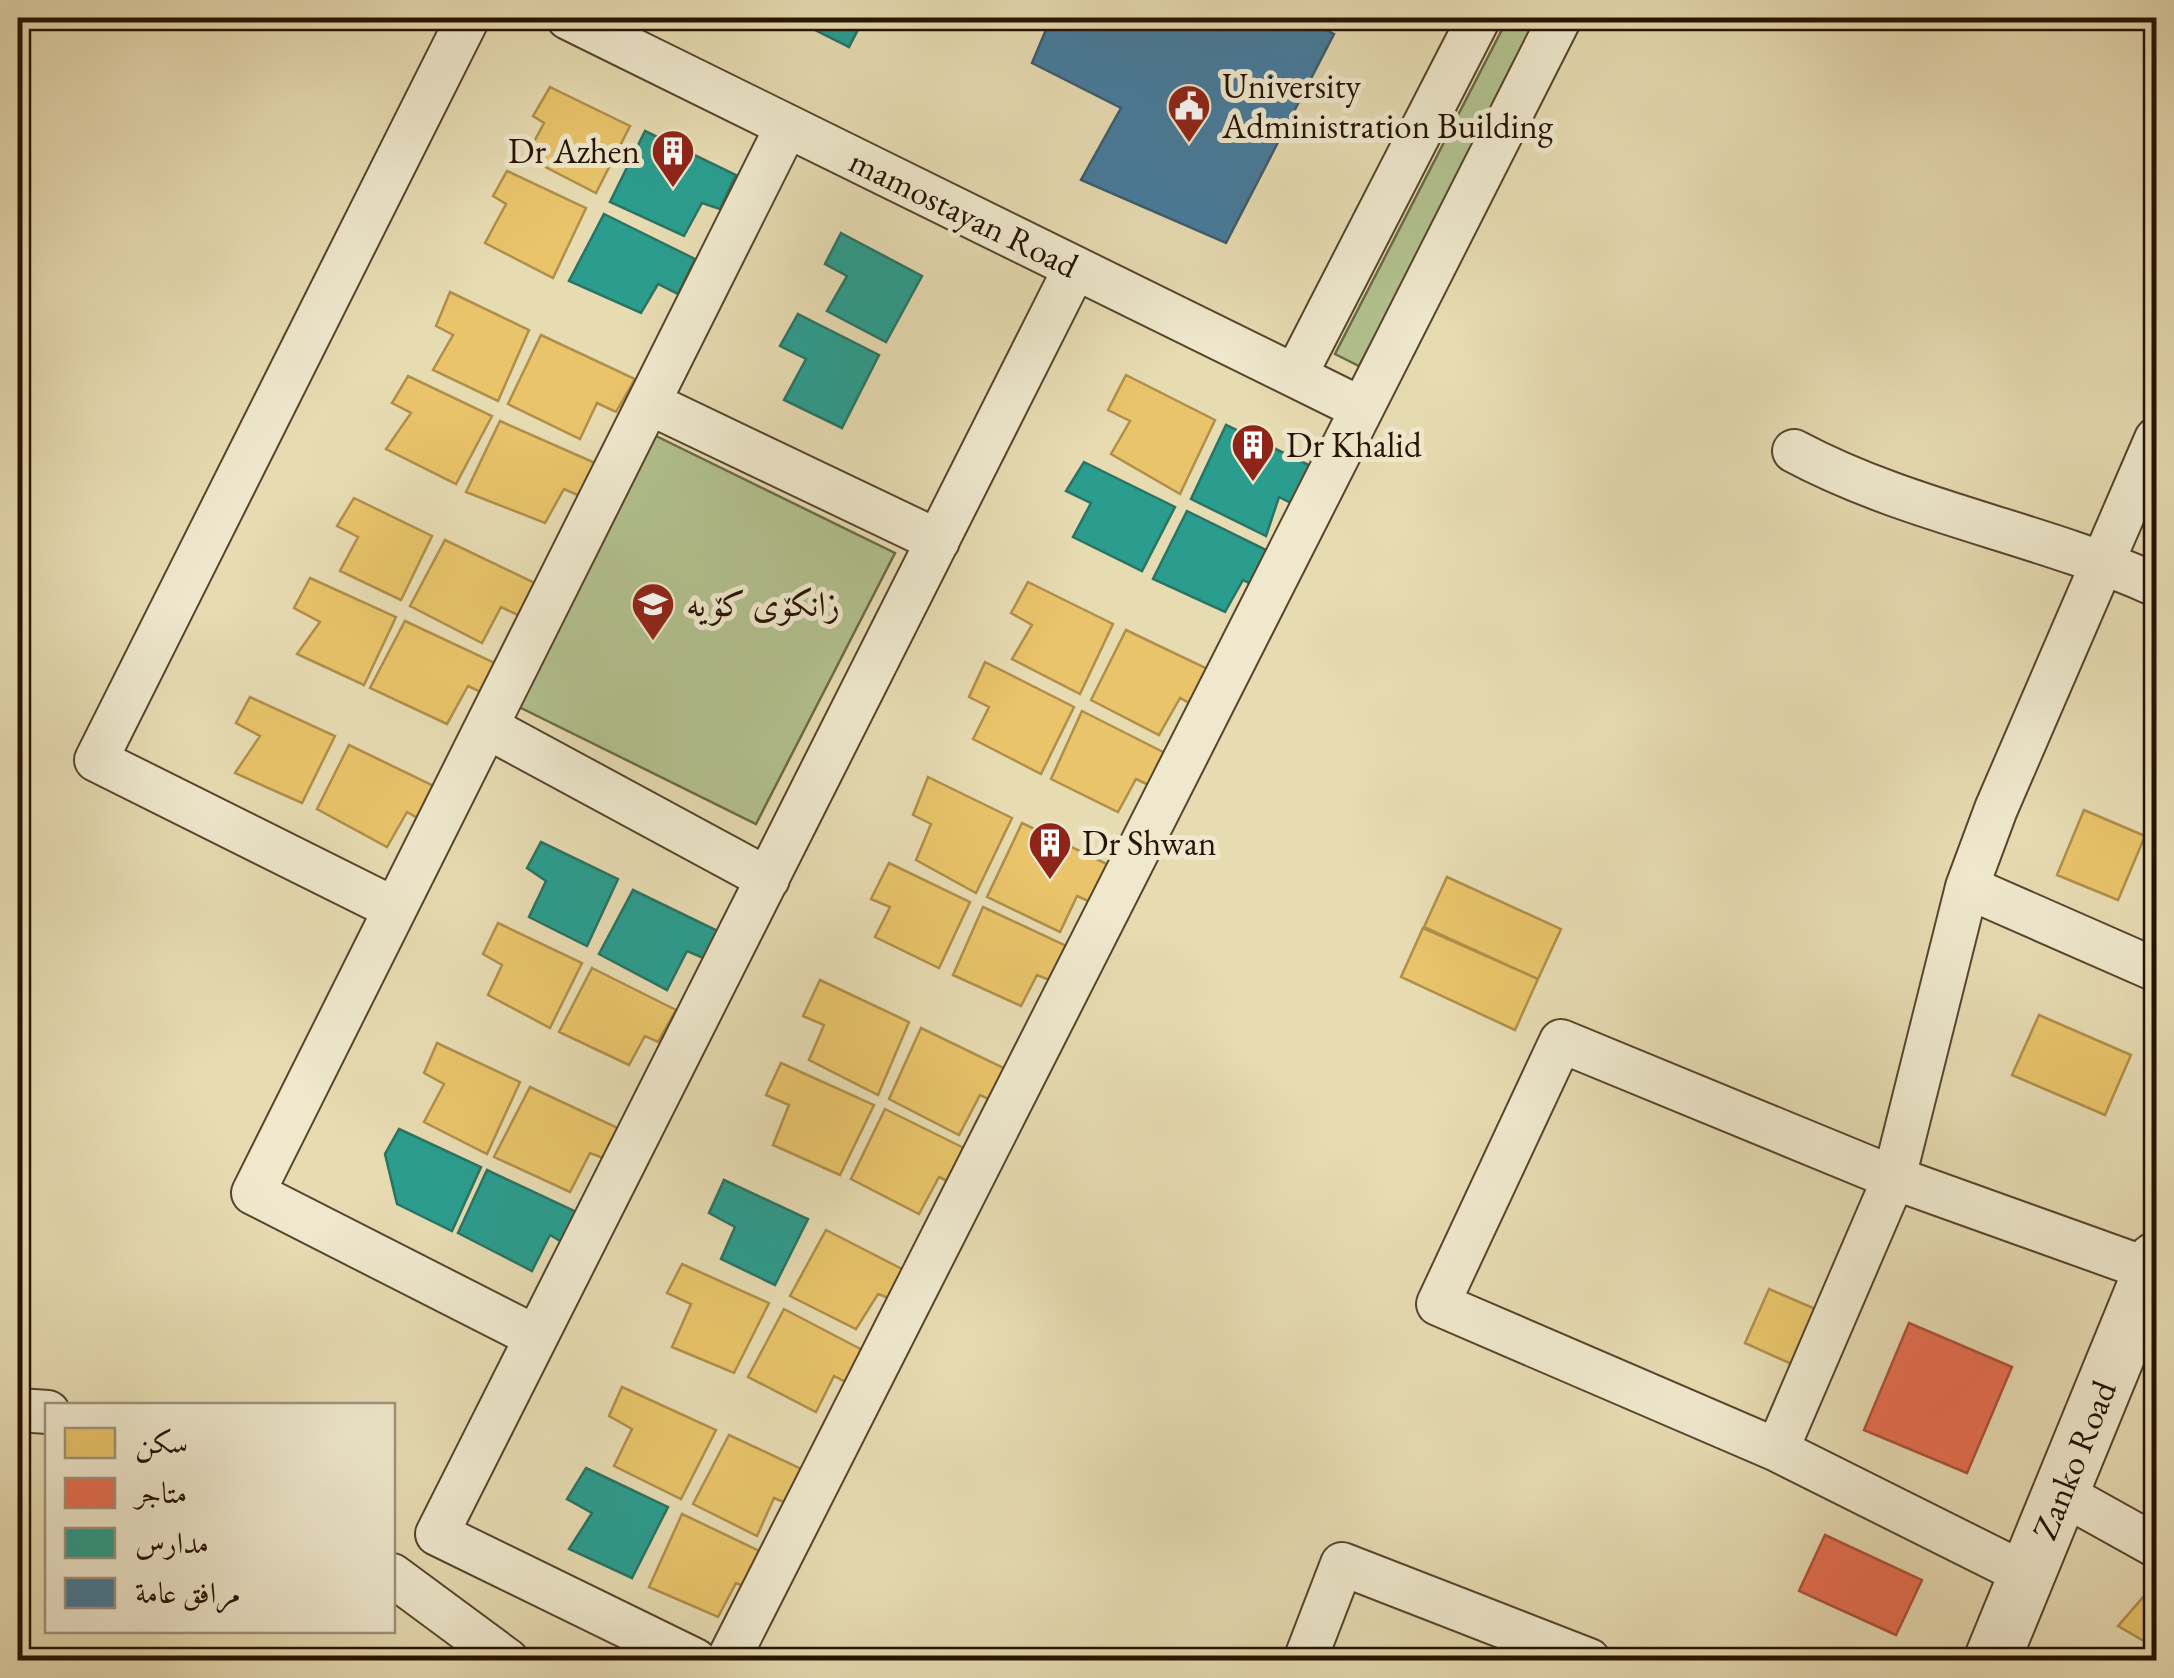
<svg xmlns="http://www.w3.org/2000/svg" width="2174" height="1678" font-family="'EB Garamond',Amiri,serif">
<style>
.green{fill:#b2c18f;stroke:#6c6a48;stroke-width:2.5}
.homes{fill:#e9c46a;stroke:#af8f4a;stroke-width:2.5}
.shops{fill:#e76f51;stroke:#ad5339;stroke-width:2.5}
.schools{fill:#2a9d8f;stroke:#297464;stroke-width:2.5}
.public{fill:#457b9d;stroke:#3c5c6e;stroke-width:2.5}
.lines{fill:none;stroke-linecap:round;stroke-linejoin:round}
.minor-casing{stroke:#57452c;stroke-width:46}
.tertiary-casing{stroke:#57452c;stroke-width:59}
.minor{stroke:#efe8cd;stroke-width:42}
.tertiary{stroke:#efe8cd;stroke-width:55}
.labels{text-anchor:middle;stroke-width:10;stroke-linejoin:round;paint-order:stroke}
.poi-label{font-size:35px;fill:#271300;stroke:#efe8cd;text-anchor:start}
.street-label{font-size:35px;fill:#271300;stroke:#efe8cd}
</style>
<rect width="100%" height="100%" fill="#e7dbb2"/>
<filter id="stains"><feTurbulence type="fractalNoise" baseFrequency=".002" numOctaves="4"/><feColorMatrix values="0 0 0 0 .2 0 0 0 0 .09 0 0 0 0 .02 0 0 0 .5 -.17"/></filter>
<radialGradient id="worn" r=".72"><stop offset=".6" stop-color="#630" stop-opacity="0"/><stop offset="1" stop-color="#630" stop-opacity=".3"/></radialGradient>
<path class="green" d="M 1508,18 L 1543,18 L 1359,366 L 1335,354 Z
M 654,435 L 895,553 L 756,824 L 515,705 Z"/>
<path class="homes" d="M 550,87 L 630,126 L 596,193 L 526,157 L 544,123 L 533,116 Z
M 507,171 L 586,208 L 553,278 L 485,243 L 506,204 L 493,196 Z
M 450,292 L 529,330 L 498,401 L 433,370 L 453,335 L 436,326 Z
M 541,335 L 635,379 L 616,412 L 597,403 L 580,439 L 508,404 Z
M 1126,375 L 1215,420 L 1180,494 L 1111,454 L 1130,421 L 1108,410 Z
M 408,376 L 492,416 L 456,484 L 386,449 L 411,413 L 392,403 Z
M 500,421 L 595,463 L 580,496 L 564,489 L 545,523 L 466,492 Z
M 354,498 L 432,536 L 401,600 L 340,571 L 358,537 L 337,526 Z
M 445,540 L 535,583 L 520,616 L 501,607 L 482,643 L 410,606 Z
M 310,578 L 396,617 L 364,685 L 297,654 L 320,622 L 294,608 Z
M 1028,582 L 1113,624 L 1080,694 L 1012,659 L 1032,625 L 1011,613 Z
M 405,621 L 497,664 L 483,693 L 468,686 L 447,724 L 370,688 Z
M 1126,630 L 1212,671 L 1195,706 L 1180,698 L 1159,735 L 1091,700 Z
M 985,662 L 1074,707 L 1041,774 L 973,739 L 989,707 L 969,697 Z
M 250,697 L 335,736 L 302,803 L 235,773 L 260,736 L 236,723 Z
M 1082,711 L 1171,756 L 1155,788 L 1136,779 L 1118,812 L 1051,779 Z
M 349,745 L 438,788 L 421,820 L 407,812 L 387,847 L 317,809 Z
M 928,777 L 1012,818 L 976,893 L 916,860 L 931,824 L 913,815 Z
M 2084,810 L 2145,836 L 2118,900 L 2057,875 Z
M 1022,823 L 1111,866 L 1095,904 L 1077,896 L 1060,932 L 987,897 Z
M 889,863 L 970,902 L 939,968 L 875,937 L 890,907 L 871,899 Z
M 1447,877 L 1561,929 L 1538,979 L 1424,927 Z
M 983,907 L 1073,949 L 1057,983 L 1037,975 L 1021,1006 L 953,975 Z
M 498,923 L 582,963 L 550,1028 L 488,995 L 502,965 L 483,954 Z
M 1423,928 L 1538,979 L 1515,1030 L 1401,977 Z
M 592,968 L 676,1010 L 658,1042 L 645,1036 L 629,1065 L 559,1032 Z
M 820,980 L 909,1022 L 878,1095 L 809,1060 L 824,1025 L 803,1016 Z
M 2039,1015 L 2131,1055 L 2105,1115 L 2012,1075 Z
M 921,1028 L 1012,1072 L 997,1103 L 980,1095 L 959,1135 L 889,1099 Z
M 437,1043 L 520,1082 L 487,1154 L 424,1122 L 444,1084 L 424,1073 Z
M 781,1063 L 874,1105 L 840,1175 L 773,1145 L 789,1105 L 766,1095 Z
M 530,1087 L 620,1129 L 603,1158 L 590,1153 L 570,1192 L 494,1157 Z
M 885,1109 L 972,1152 L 956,1185 L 939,1177 L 919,1214 L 851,1179 Z
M 826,1230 L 908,1272 L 894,1300 L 878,1294 L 856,1329 L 790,1296 Z
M 682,1264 L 769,1303 L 734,1373 L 672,1347 L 691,1304 L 667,1293 Z
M 1769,1289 L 1820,1311 L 1796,1366 L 1745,1343 Z
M 784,1309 L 870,1354 L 853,1386 L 834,1376 L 816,1412 L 748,1377 Z
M 622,1387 L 716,1430 L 681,1499 L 614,1466 L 632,1429 L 609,1416 Z
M 729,1435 L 810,1473 L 793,1506 L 774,1498 L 757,1536 L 693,1504 Z
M 682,1514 L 770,1556 L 753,1590 L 736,1583 L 718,1617 L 649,1587 Z
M 2151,1588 L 2156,1590 L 2156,1648 L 2118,1626 Z"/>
<path class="shops" d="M 1909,1323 L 2012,1367 L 1967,1473 L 1864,1430 Z
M 1825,1535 L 1922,1580 L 1896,1635 L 1799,1591 Z"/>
<path class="schools" d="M 791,18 L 864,18 L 849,47 Z
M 645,131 L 736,175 L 720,209 L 702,203 L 684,236 L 610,202 Z
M 604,214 L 695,259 L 678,294 L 658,284 L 641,313 L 569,281 Z
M 841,233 L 922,276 L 886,342 L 827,311 L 847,276 L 825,264 Z
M 798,314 L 879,355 L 842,428 L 784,400 L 806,359 L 780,346 Z
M 1226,425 L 1315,468 L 1295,505 L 1279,497 L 1266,536 L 1191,499 Z
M 1084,462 L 1175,507 L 1142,571 L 1073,537 L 1091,503 L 1066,491 Z
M 1187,511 L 1274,554 L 1258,588 L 1243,580 L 1225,612 L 1153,579 Z
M 541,842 L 618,879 L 587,946 L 529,917 L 546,881 L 527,868 Z
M 633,890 L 718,931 L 706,959 L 687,951 L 667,990 L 599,954 Z
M 399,1129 L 481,1167 L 452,1231 L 397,1204 L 385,1154 Z
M 487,1170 L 583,1215 L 567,1245 L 550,1235 L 532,1271 L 458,1233 Z
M 724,1180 L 808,1219 L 775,1285 L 721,1259 L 735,1227 L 709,1213 Z
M 586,1468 L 668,1507 L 632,1578 L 569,1549 L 592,1513 L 567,1499 Z"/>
<path class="public" d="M 1051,18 L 1302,18 L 1334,34 L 1226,243 L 1081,180 L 1121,108 L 1032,63 Z"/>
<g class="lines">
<g class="minor-casing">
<path id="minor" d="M 568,18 L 1360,408
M 1295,376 L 1479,18
M 649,403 L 938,541
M 1794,451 C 1908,512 2038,532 2156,585
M 487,727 L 768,879
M 1967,887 L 2156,970
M 395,909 L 96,760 L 468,18
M 536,1337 L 253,1193 L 787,126
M 18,1410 L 48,1412
M 1777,1450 L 1438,1304 L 1561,1041 L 1894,1178 L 2156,1272
M 2061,1493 L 2156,1546
M 392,1575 L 507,1660
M 2027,1575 L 1777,1450 L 1894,1178 L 1967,887 L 1996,809 L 2156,439
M 695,1660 L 437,1534 L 1075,268
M 728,1660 L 1560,18
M 1305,1660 L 1342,1564 L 1589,1660"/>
</g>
<g class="tertiary-casing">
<path id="tertiary" d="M 1992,1660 L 2156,1260"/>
</g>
<use href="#minor" class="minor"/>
<use href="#tertiary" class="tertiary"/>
</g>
<defs>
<g id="civic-pin" transform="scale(2.25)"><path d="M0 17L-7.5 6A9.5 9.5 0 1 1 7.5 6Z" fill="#8f2418" stroke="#efe8cd"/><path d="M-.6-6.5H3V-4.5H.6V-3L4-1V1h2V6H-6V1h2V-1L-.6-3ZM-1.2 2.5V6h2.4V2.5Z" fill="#fff"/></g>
<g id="building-pin" transform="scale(2.25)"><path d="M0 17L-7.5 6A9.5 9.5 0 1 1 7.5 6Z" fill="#8f2418" stroke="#efe8cd"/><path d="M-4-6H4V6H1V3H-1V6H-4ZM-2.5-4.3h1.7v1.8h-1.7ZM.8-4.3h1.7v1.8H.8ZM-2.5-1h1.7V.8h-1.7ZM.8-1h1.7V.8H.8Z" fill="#fff"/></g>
<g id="university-pin" transform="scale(2.25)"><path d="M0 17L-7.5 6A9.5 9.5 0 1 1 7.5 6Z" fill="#8f2418" stroke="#efe8cd"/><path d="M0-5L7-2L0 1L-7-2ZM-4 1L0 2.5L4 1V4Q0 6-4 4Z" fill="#fff"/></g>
</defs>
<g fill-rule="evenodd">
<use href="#civic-pin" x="1189" y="106"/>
<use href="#building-pin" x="673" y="151"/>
<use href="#building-pin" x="1253" y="445"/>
<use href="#university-pin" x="653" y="604"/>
<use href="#building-pin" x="1050" y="843"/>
</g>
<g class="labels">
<g class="poi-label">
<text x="1222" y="98">University<tspan x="1222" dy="40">Administration Building</tspan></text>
<text x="640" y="163" text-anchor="end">Dr Azhen</text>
<text x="1286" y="457">Dr Khalid</text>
<text x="686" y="616">زانکۆی کۆیە</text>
<text x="1082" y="855">Dr Shwan</text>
</g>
<g class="street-label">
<text transform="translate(964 213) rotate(26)" y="12">mamostayan Road</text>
<text transform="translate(2074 1460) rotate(-68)" y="12">Zanko Road</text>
</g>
</g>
<rect width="2174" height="1678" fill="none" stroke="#e7dbb2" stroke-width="60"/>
<rect x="20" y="20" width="2134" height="1638" fill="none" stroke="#271300" stroke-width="5"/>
<rect x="30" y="30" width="2114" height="1618" fill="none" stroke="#271300" stroke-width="2.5"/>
<rect x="45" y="1403" width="350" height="230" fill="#efe8cd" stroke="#9f937b" stroke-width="2.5"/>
<rect x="65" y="1428" width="50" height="30" fill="#e9c46a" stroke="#9f937b" stroke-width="2.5"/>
<text x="135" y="1453" font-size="30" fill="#271300">سكن</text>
<rect x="65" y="1478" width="50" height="30" fill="#e76f51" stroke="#9f937b" stroke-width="2.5"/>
<text x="135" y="1503" font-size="30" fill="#271300">متاجر</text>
<rect x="65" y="1528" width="50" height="30" fill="#2a9d8f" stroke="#9f937b" stroke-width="2.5"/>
<text x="135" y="1553" font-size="30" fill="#271300">مدارس</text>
<rect x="65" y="1578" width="50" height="30" fill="#457b9d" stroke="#9f937b" stroke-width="2.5"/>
<text x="135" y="1603" font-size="30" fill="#271300">مرافق عامة</text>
<rect width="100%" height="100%" filter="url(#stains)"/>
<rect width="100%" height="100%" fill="url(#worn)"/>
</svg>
